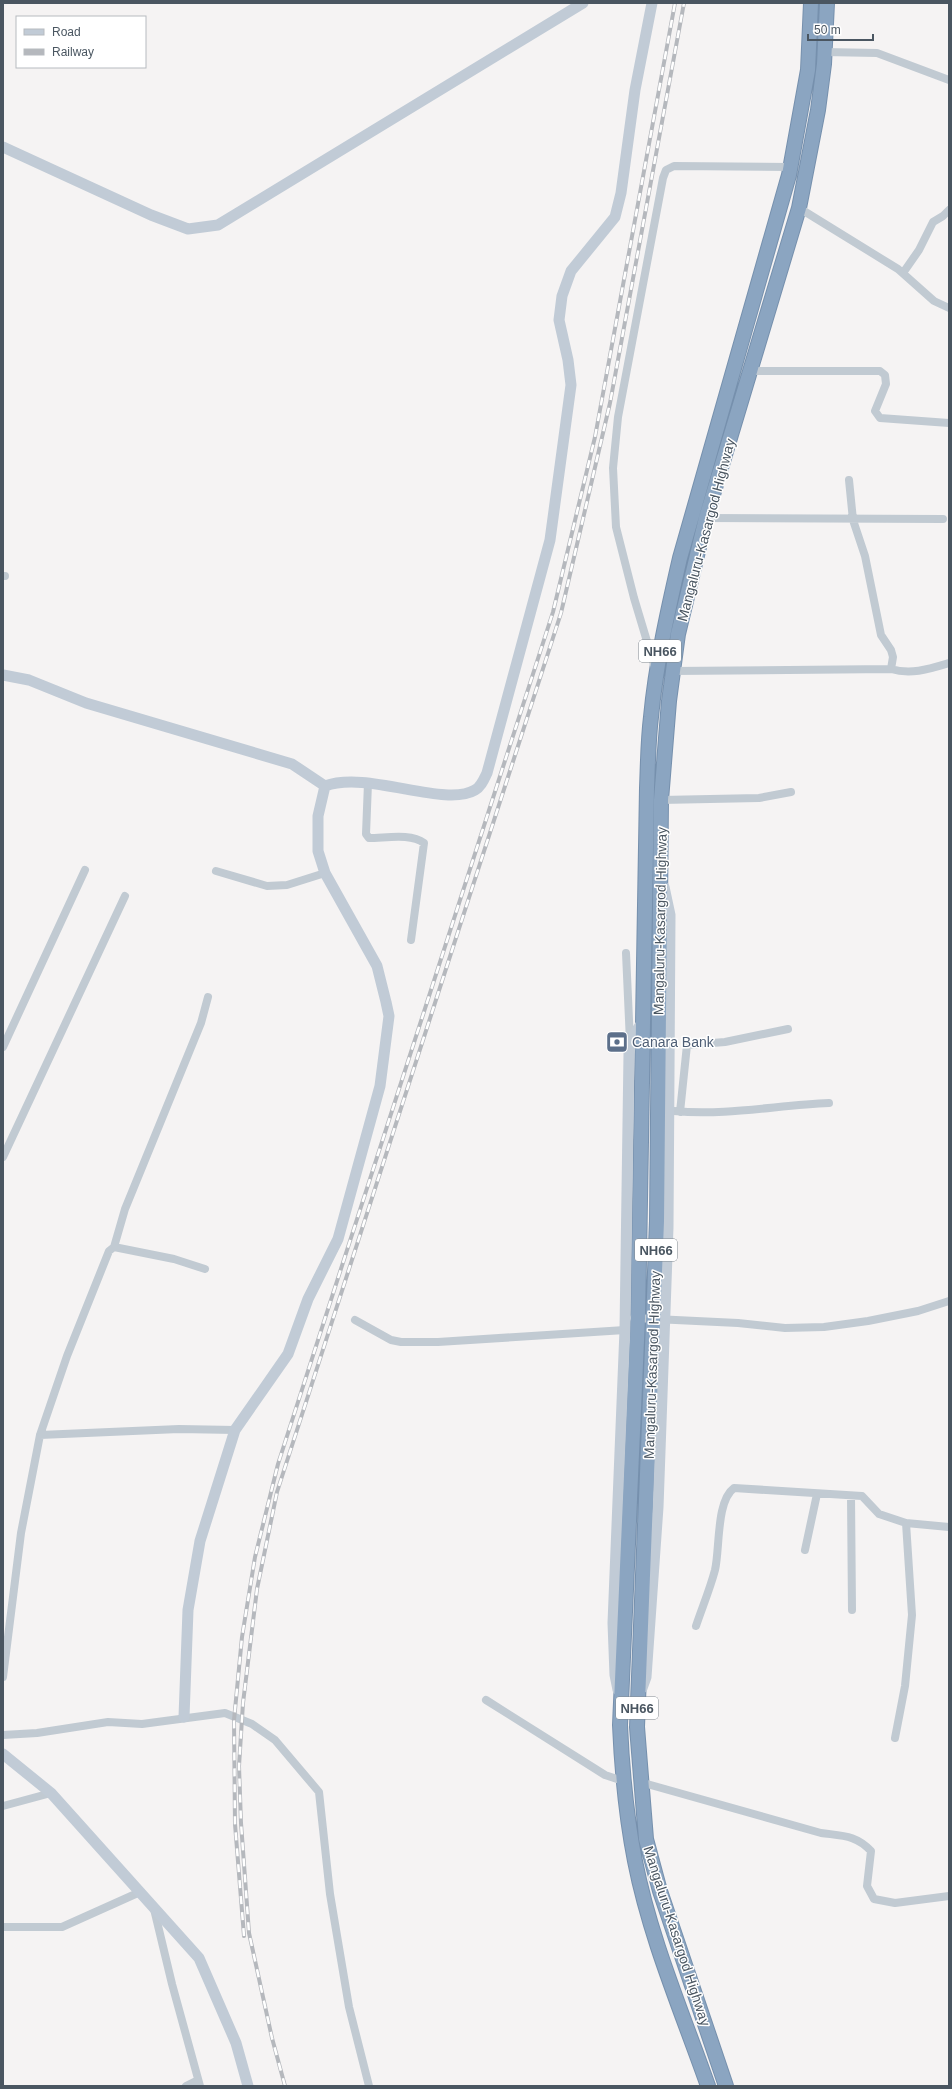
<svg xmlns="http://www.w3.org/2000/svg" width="952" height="2089" font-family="Arial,sans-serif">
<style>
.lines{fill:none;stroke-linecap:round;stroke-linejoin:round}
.highway-casing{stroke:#7690ad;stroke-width:16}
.street{stroke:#c1cad2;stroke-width:8}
.secondary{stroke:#c1cbd6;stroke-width:11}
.highway{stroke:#8ba5c1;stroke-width:14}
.rail-casing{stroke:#b5b8bd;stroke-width:4}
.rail{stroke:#fff;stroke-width:2.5;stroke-dasharray:8;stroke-linecap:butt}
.labels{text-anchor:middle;stroke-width:3;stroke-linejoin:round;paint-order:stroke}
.shield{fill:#fff;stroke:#808990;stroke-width:1}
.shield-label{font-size:13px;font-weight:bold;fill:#4a5661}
.street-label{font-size:14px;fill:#4a5661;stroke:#fff}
.service-label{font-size:14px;fill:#4e5e75;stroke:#fff;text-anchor:start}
</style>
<rect width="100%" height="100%" fill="#f5f3f3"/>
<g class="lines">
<g class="highway-casing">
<path id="highway" d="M 708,2086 C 682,2012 650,1938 635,1861 C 626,1815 622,1771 620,1725 L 638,1318 L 647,788 C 648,765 648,741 651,717 C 656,664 668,610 680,558 L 789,175 L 808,70 L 811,3
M 726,2086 L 660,1891 L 646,1839 L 637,1727 L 657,1221 L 661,800 L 669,701 L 678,634 L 706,518 L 799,208 L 818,110 L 824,64 L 827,3"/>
</g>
<path class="street" d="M 824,52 L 877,53 L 949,80
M 799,208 L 898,269 L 934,301 L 949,308
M 903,273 L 919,250 L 933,222 L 943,216 L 949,210
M 751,371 L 880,371 L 885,375 L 886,384 L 875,411 L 880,418 L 949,423
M 849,480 L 853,520 L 865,556 L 881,635 L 891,650 L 893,657 L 891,669
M 706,518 L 943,519
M 3,576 L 5,576
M 655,668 L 634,598 L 616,527 L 613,468 L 618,417 L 663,178 L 666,170 L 674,166 L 790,167
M 673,671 L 891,669 C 911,675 929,669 949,663
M 368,783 L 366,834 L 369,838 C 386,838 411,833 424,843 L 411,940
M 661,800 L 759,798 L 791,792
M 216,871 L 267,886 L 287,885 L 325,873
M 626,953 L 630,1042
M 3,1047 L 85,870
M 674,1111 C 726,1116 778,1105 829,1103
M 680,1112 L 687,1045 L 725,1042 L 788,1029
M 3,1157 L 125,896
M 114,1247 L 174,1259 L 205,1269
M 634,1318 L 738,1323 L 785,1328 L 824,1327 L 868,1321 L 918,1311 L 949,1301
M 355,1320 L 391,1340 L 401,1342 L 438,1342 L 625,1330
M 40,1435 L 179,1429 L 235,1430
M 851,1496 L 852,1610
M 805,1550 L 817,1494
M 696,1626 C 702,1608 710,1589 715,1570 C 720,1549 716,1501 734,1488 L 862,1496 L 879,1514 L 906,1523 L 949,1527
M 3,1677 L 21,1533 L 40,1435 L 67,1356 L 109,1251 L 114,1247 L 125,1209 L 201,1023 L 208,997
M 486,1700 L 605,1775 L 623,1781
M 3,1735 L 37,1733 L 108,1722 L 142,1724 L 225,1713 L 252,1724 L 275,1740 L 319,1792 L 330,1894 L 349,2007 L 369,2086
M 895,1738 L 905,1686 L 912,1615 L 906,1523
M 640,1782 L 821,1833 C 843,1836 856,1835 871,1851 L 867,1886 L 874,1899 L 895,1903 L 949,1896
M 3,1806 L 51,1793
M 154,1909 L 172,1984 L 200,2086
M 3,1927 L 62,1927 L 140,1892
M 186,2086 L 198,2080"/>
<path class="secondary" d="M 3,147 L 151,215 L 188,229 L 218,225 L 583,3
M 3,675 L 29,680 L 86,703 L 292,764 L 325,786
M 325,786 C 367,770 445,808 475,790 C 481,787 484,779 487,773 L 550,540 L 571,385 L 568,360 L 559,320 L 562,296 L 571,271 L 615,217 L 621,193 L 635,90 L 652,3
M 642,1688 L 646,1677 L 658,1507 L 668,1227 L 670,915 L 664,887
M 618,1690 L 615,1675 L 613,1623 L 625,1330 L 629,1054 C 630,1041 634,1033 643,1022
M 184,1717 L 188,1610 L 200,1541 L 235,1430 L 288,1354 L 308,1299 L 338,1239 L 380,1086 L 389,1016 L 386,1002 L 377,966 L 325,873 L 318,851 L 318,816 L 325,786
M 3,1754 L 51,1793 L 199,1958 L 236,2043 L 248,2086"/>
<use href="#highway" class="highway"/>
<g class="rail-casing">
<path id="rail" d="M 244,1936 L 235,1824 L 234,1720 L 242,1637 L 255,1557 L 278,1464 L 553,612 L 595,437 L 675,3
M 285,2086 L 272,2038 L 249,1933 L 241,1823 L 239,1766 L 243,1703 L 257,1589 L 277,1492 L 297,1430 L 561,613 L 610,403 L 684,3"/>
</g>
<use href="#rail" class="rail"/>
</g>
<defs>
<g id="bank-square" transform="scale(1.15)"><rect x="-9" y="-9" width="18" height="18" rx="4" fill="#5c6f8a" stroke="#fff"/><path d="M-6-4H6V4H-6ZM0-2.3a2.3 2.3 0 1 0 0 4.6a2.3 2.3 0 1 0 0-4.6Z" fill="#fff"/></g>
</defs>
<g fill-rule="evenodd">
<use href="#bank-square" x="617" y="1042"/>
</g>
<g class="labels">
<g class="shield">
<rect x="639" y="640" width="42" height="22" rx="3"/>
<rect x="635" y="1239" width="42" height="22" rx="3"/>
<rect x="616" y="1697" width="42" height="22" rx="3"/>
</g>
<g class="shield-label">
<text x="660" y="656">NH66</text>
<text x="656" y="1255">NH66</text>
<text x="637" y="1713">NH66</text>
</g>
<g class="street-label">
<text transform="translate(706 530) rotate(-75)" y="5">Mangaluru-Kasargod Highway</text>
<text transform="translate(660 921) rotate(-89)" y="5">Mangaluru-Kasargod Highway</text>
<text transform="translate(652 1365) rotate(-88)" y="5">Mangaluru-Kasargod Highway</text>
<text transform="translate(677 1936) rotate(72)" y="5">Mangaluru-Kasargod Highway</text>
</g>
<g class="service-label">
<text x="632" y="1047">Canara Bank</text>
</g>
</g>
<rect width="952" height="2089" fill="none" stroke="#4a5661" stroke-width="8"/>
<rect x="16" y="16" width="130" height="52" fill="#ffffff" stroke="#b7bbc0"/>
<rect x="24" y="29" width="20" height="6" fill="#c1cbd6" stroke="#b7bbc0"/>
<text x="52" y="36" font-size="12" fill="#4a5661">Road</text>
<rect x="24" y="49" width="20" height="6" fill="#b5b8bd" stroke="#b7bbc0"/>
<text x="52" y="56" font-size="12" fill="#4a5661">Railway</text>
<path d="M808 34v6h65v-6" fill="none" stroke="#4a5661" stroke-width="2"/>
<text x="814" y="34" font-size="12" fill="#4a5661" stroke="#ffffff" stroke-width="3" paint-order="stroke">50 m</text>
</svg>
